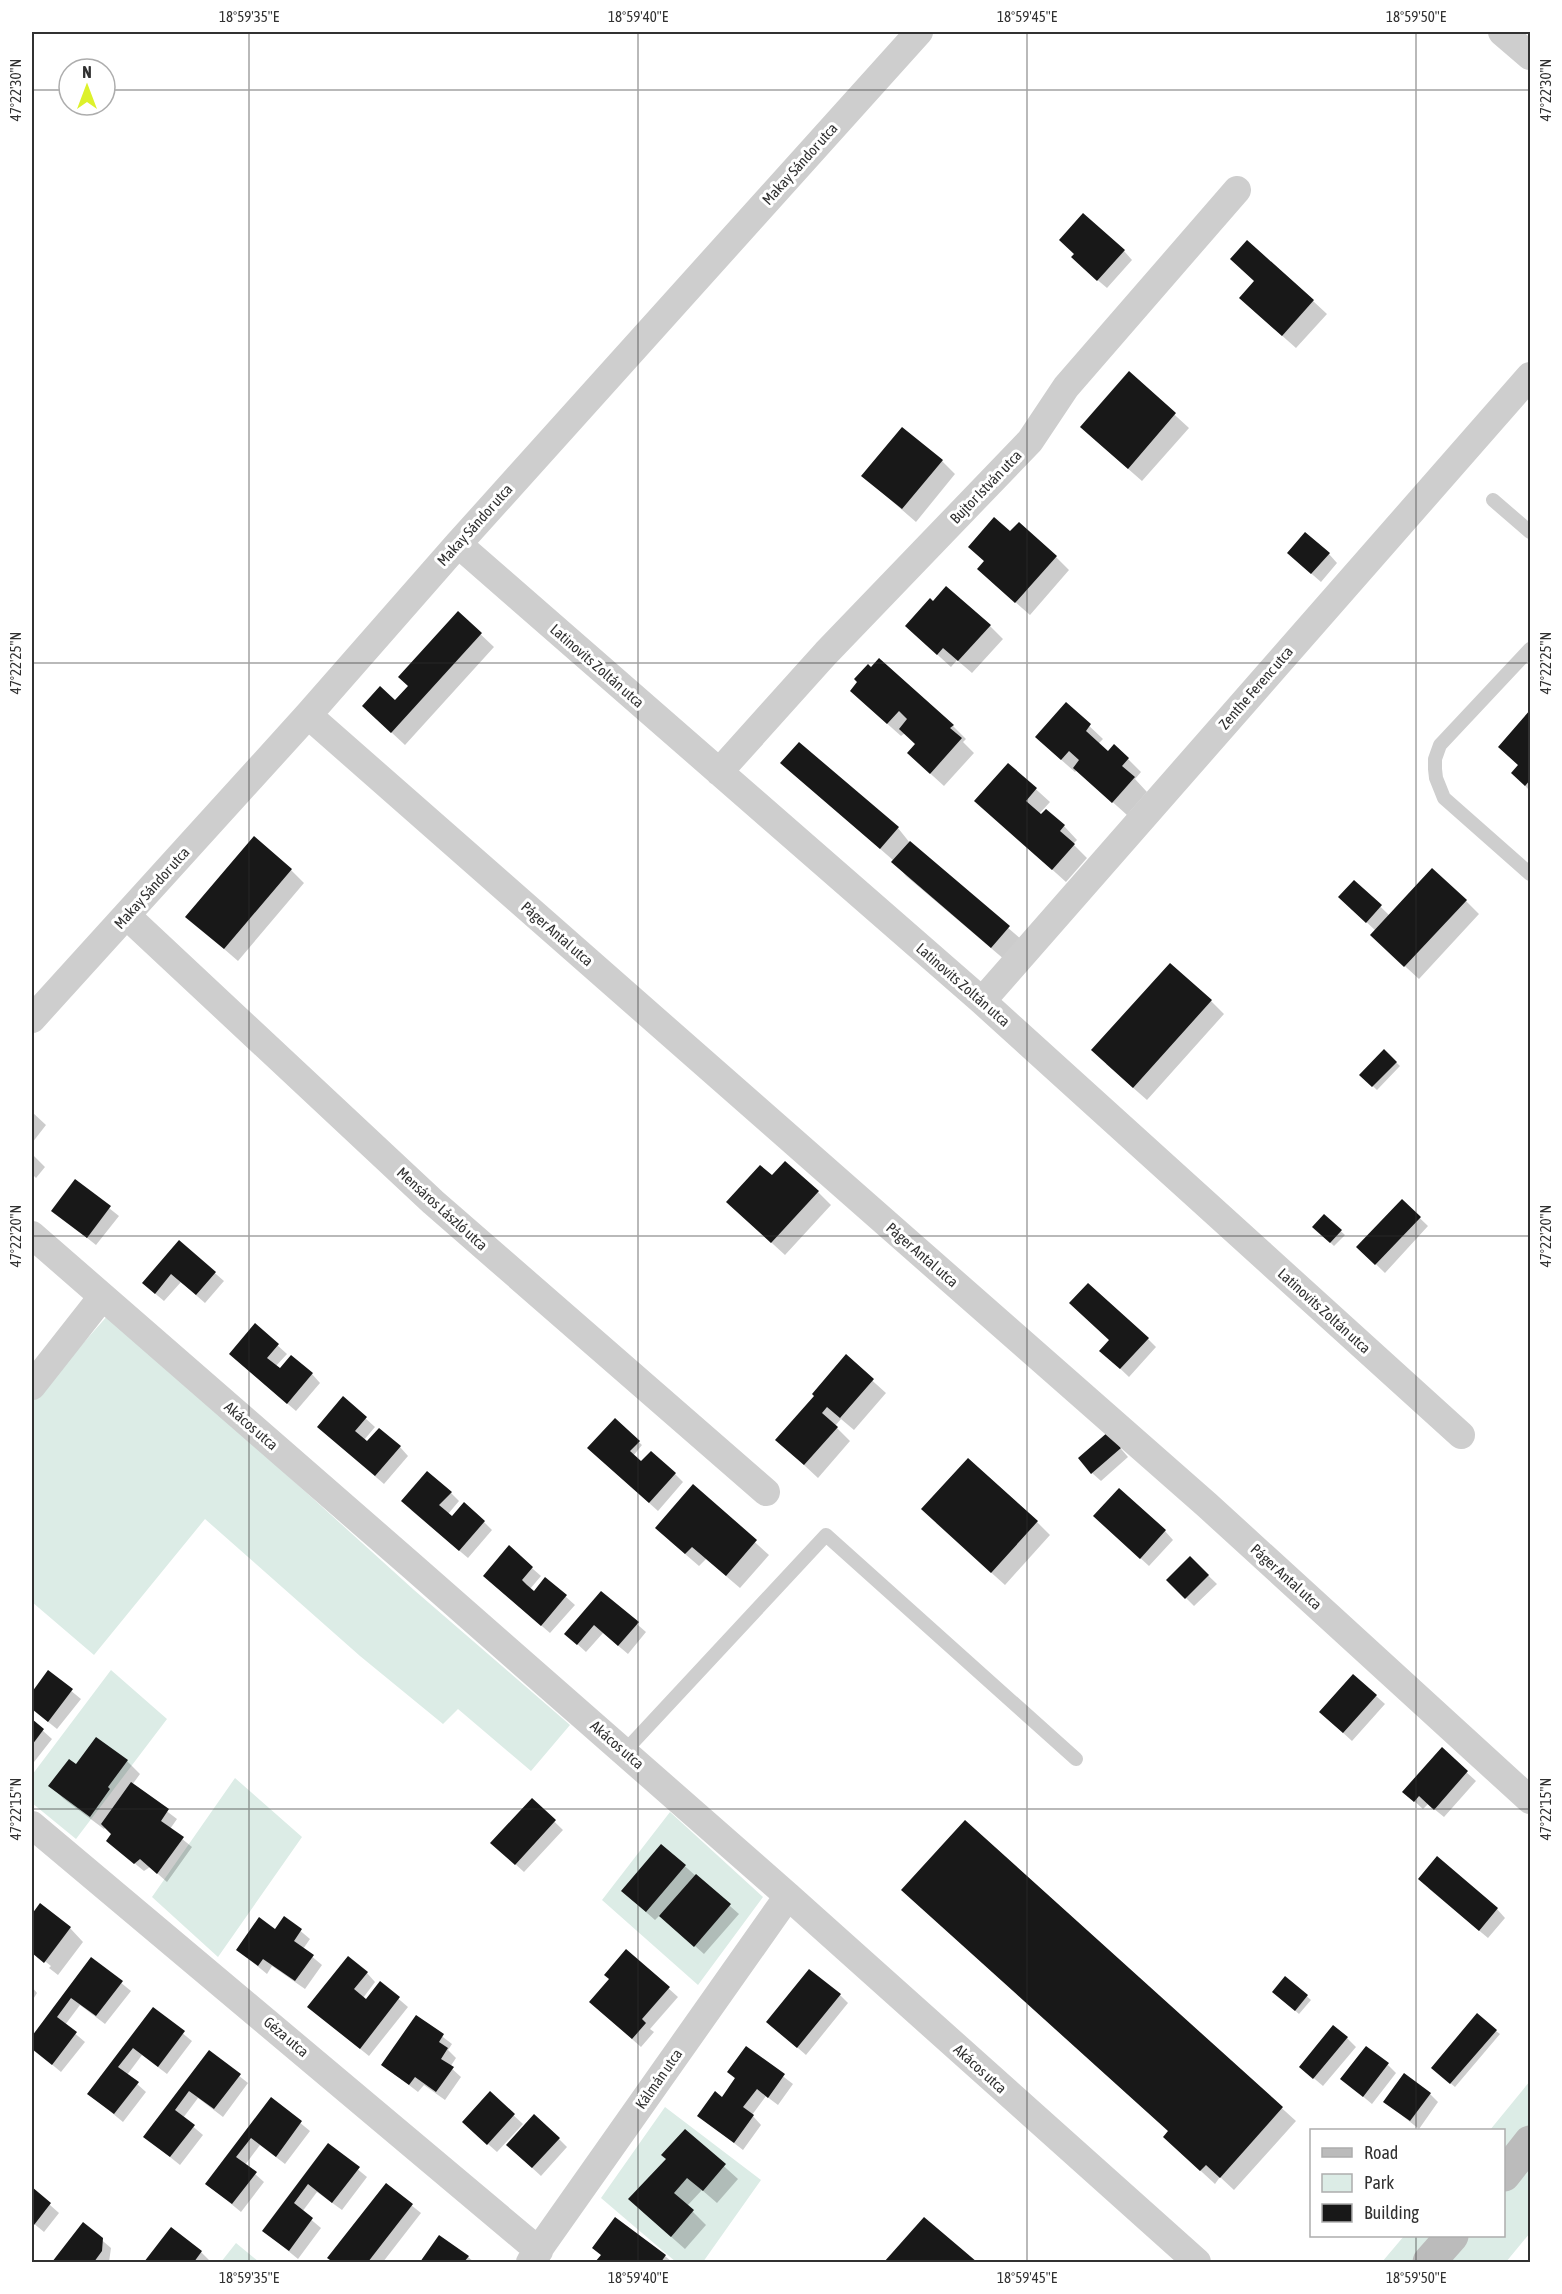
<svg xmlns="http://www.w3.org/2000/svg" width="1562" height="2294" font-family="'Asap Condensed',sans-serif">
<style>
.green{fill:#dcece6}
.shadow{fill:#0003}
.building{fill:#181818}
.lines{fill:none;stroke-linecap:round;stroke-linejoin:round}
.lane{stroke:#cecece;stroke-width:14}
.street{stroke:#cecece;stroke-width:28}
.secondary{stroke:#bbb;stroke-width:33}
.ticks{fill:none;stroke:#313131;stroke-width:1.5;stroke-opacity:0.45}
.labels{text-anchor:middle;stroke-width:6;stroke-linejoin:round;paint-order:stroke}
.street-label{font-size:15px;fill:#313131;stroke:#fff}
.neatline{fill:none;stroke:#313131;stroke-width:2}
.ticks-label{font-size:15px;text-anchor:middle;fill:#313131}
</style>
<rect width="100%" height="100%" fill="#fff"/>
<path class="green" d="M 109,1314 L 414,1590 L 570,1725 L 531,1771 L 458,1709 L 443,1724 L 360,1656 L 205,1519 L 94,1655 L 32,1602 L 32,1401 Z
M 111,1670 L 167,1719 L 76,1839 L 32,1803 L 32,1775 Z
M 235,1778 L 302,1837 L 218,1957 L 152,1897 Z
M 670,1812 L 763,1897 L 698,1985 L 602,1900 Z
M 1530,2081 L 1530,2233 L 1506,2262 L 1382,2262 L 1404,2236 L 1504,2236 L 1504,2130 L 1490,2130 Z
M 665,2107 L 761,2180 L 703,2262 L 676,2262 L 601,2198 Z
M 236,2243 L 259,2262 L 221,2262 Z"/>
<path class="shadow" d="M 1124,251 L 1132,260 L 1107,288 L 1081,266 Z
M 1256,282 L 1313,301 L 1327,314 L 1296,348 L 1254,311 Z
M 1129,373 L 1189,428 L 1142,481 L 1095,440 Z
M 942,461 L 955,474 L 916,522 L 863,476 Z
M 1010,533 L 1056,557 L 1069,570 L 1030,615 L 992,582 L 985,562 L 970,547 Z
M 1329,554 L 1337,563 L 1321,582 L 1298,562 Z
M 458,613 L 494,647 L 405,745 L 377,719 L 409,686 Z
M 990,626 L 1003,639 L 972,673 L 957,660 L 951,667 L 920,639 Z
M 859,682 L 953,726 L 966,739 L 963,742 L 974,753 L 944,786 L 922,766 L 917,744 L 905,733 L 901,736 L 865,704 Z
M 1066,704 L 1103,739 L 1098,744 L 1108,753 L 1128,759 L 1141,772 L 1135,779 L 1147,792 L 1127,815 L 1077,770 L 1075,772 L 1050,750 Z
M 1530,713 L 1530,791 L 1513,773 L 1519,766 L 1500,747 Z
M 782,763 L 898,828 L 910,843 L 1022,940 L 1005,960 L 906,876 L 894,861 Z
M 1009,765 L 1050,802 L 1039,814 L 1064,826 L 1077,840 L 1073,844 L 1087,858 L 1066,882 L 976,801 Z
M 291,870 L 304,883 L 238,961 L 187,917 Z
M 1355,882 L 1390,916 L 1466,901 L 1479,914 L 1419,979 L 1385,948 L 1376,931 L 1349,906 Z
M 1211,1001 L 1224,1014 L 1147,1100 L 1106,1064 Z
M 1384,1051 L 1400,1066 L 1377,1090 L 1361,1075 Z
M 32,1112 L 46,1125 L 32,1143 Z
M 32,1154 L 45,1167 L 36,1178 L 32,1174 Z
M 772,1178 L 818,1192 L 831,1205 L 785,1255 L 741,1215 Z
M 75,1181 L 119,1216 L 96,1245 L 53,1211 Z
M 1402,1201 L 1428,1226 L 1385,1273 L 1358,1247 Z
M 1324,1216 L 1345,1235 L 1334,1246 L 1314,1227 Z
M 179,1242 L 224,1281 L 205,1303 L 181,1282 L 164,1301 L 152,1291 Z
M 255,1325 L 287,1354 L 275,1367 L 280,1371 L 312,1374 L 320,1383 L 296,1411 L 239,1362 Z
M 1148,1339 L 1156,1347 L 1129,1377 L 1110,1359 L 1111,1340 Z
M 846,1357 L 886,1393 L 854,1430 L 841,1419 L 835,1426 L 850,1441 L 818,1478 L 777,1440 L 816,1396 Z
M 343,1398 L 375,1427 L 364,1440 L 368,1444 L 400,1447 L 408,1456 L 384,1484 L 327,1435 Z
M 615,1420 L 642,1445 L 633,1456 L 641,1463 L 675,1474 L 683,1482 L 658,1511 L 598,1457 Z
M 1116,1443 L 1128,1457 L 1101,1481 L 1092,1473 Z
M 693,1486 L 769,1555 L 740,1588 L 706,1559 L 699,1566 L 670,1541 Z
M 451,1493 L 459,1501 L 448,1514 L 452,1518 L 484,1522 L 492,1530 L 468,1558 L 411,1510 Z
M 1037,1522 L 1050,1535 L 1005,1585 L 936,1523 Z
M 1103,1524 L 1165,1531 L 1173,1540 L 1149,1566 Z
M 509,1548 L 541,1576 L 530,1589 L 534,1593 L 546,1579 L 575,1605 L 550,1633 L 493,1584 Z
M 1190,1558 L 1217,1584 L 1194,1606 L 1168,1580 Z
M 601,1593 L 646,1632 L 628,1654 L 603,1633 L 586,1652 L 575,1642 Z
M 48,1672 L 81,1699 L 57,1729 L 32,1709 L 32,1694 Z
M 1376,1696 L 1385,1704 L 1352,1741 L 1330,1721 Z
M 32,1721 L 52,1739 L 34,1762 L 32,1760 Z
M 1442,1750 L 1476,1781 L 1444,1817 L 1428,1804 L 1423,1809 L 1413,1800 Z
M 127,1761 L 140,1774 L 132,1785 L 177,1819 L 170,1829 L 192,1847 L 167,1882 L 150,1867 L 144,1871 L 117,1849 L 112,1834 L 106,1827 L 104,1829 L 64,1799 L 50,1786 L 76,1766 Z
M 532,1800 L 563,1830 L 524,1872 L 501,1851 Z
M 965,1822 L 1296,2121 L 1234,2190 L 1220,2177 L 1215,2184 L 1178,2150 L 1170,2132 Z
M 662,1846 L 739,1914 L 704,1954 L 660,1915 L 655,1920 L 631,1899 Z
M 1428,1888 L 1497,1909 L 1505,1918 L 1488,1938 Z
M 40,1905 L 70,1928 L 83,1942 L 58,1975 L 49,1968 L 51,1966 L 32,1951 L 32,1917 Z
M 285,1918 L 310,1939 L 303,1949 L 322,1965 L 305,1989 L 272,1966 L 267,1974 L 238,1950 L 276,1931 Z
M 627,1951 L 678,1997 L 650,2029 L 654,2032 L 641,2047 L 600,2011 L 611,1980 Z
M 92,1959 L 131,1991 L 105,2024 L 80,2005 L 65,2025 L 85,2042 L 61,2072 L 32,2048 L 32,2038 Z
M 367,1973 L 375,1982 L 363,1998 L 367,2001 L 380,1983 L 408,2007 L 369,2056 L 318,2015 Z
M 1286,1978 L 1311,2000 L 1299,2014 L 1278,1996 Z
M 32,1987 L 37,1993 L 32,2001 Z
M 840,1995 L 848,2003 L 806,2055 L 768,2022 Z
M 153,2009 L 192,2041 L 167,2074 L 142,2055 L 127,2075 L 146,2092 L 123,2122 L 89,2094 Z
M 417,2017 L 452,2044 L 448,2050 L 456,2058 L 450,2067 L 461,2077 L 445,2100 L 424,2085 L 418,2092 L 383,2065 Z
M 1496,2031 L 1500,2034 L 1455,2087 L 1437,2072 Z
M 1347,2038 L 1356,2047 L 1323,2086 L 1310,2075 Z
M 746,2048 L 793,2084 L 778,2105 L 766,2096 L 752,2115 L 761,2125 L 743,2150 L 699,2116 L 722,2099 L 736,2080 L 729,2072 Z
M 209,2052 L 248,2083 L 223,2117 L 198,2098 L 183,2118 L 203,2135 L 180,2165 L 145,2137 Z
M 1388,2065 L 1396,2073 L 1372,2104 L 1342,2079 Z
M 490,2094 L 523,2124 L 497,2152 L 472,2130 Z
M 1430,2094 L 1438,2102 L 1419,2129 L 1385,2102 Z
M 271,2099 L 310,2131 L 285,2164 L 260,2145 L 245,2165 L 264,2182 L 241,2212 L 207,2184 Z
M 685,2131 L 738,2179 L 717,2203 L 702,2190 L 687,2206 L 706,2225 L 685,2249 L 643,2212 L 667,2159 Z
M 559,2139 L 567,2147 L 541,2176 L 517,2154 Z
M 328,2145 L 367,2177 L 342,2210 L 317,2192 L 302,2212 L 321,2228 L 298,2259 L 264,2231 Z
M 386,2185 L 421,2213 L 383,2262 L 334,2262 L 329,2258 Z
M 32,2189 L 59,2213 L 44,2232 L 32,2222 Z
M 925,2219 L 974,2262 L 886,2262 Z
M 83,2224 L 111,2248 L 109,2262 L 53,2262 Z
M 171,2229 L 201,2252 L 210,2261 L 209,2262 L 146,2262 Z
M 440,2237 L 468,2257 L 474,2262 L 422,2262 Z
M 602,2256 L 665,2256 L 672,2262 L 597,2262 Z"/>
<path class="building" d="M 1083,213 L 1125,250 L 1097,281 L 1071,257 L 1074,254 L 1059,240 Z
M 1247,240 L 1314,300 L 1282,336 L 1239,298 L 1254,281 L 1230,259 Z
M 1129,371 L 1176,413 L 1128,469 L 1080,427 Z
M 902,427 L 943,460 L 902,509 L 861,476 Z
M 994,517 L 1010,531 L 1019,522 L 1057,556 L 1015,603 L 977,569 L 984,561 L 968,547 Z
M 1305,532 L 1330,553 L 1311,574 L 1287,553 Z
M 946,586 L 991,625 L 958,661 L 943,648 L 937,655 L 905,626 L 930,598 L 933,601 Z
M 458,611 L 482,633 L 391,733 L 362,706 L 380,686 L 395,700 L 408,686 L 398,677 Z
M 879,658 L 954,725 L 950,728 L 962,738 L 930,774 L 907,753 L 915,744 L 899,729 L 907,719 L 899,711 L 887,724 L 850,691 L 857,682 L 854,679 L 868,664 L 871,667 Z
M 1066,702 L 1091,724 L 1086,731 L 1108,751 L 1114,744 L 1129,758 L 1122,766 L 1135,777 L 1112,803 L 1073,768 L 1079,760 L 1069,751 L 1061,760 L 1035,737 Z
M 1530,710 L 1530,780 L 1525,786 L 1511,773 L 1518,765 L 1498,747 Z
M 799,742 L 899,827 L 880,849 L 780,763 Z
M 1008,763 L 1037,788 L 1026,801 L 1041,814 L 1046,809 L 1065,825 L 1060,831 L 1075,844 L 1052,870 L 974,801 Z
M 254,836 L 292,869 L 224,949 L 185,917 Z
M 910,841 L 1010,926 L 991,948 L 891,862 Z
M 1432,868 L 1467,900 L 1404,967 L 1370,935 Z
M 1354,880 L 1382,905 L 1366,923 L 1338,897 Z
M 1170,963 L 1212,1000 L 1133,1088 L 1091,1050 Z
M 1384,1049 L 1397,1062 L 1372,1087 L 1359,1075 Z
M 785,1161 L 819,1191 L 771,1243 L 726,1202 L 760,1165 L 772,1175 Z
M 75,1179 L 111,1206 L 87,1238 L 51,1211 Z
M 1402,1199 L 1421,1217 L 1375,1265 L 1356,1247 Z
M 1324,1214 L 1342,1230 L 1330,1243 L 1312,1227 Z
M 179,1240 L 216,1272 L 196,1295 L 171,1274 L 155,1294 L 142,1283 Z
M 1088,1283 L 1149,1338 L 1120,1369 L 1099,1351 L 1109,1340 L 1069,1303 Z
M 255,1323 L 279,1344 L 267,1358 L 280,1368 L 291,1355 L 313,1373 L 287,1404 L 229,1354 Z
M 846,1354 L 874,1379 L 840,1418 L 827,1407 L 822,1413 L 838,1427 L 804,1465 L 775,1440 L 814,1396 L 812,1394 Z
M 343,1396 L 367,1417 L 355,1431 L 367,1441 L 379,1428 L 401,1446 L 375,1476 L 317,1427 Z
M 615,1418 L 640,1441 L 630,1451 L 641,1461 L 651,1451 L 676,1473 L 649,1503 L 587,1448 Z
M 1108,1432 L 1121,1448 L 1091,1474 L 1078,1458 Z
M 968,1458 L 1038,1521 L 991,1573 L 921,1509 Z
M 427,1471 L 452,1492 L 439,1505 L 445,1510 L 452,1516 L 464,1502 L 485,1521 L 459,1551 L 401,1501 Z
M 693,1484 L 757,1540 L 726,1576 L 692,1547 L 685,1554 L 655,1528 Z
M 1119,1488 L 1166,1530 L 1140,1559 L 1093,1516 Z
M 509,1545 L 533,1567 L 522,1580 L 527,1585 L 534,1591 L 545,1577 L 567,1595 L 541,1626 L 483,1576 Z
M 1190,1556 L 1209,1575 L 1185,1599 L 1166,1580 Z
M 601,1591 L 639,1622 L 618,1646 L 594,1625 L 577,1645 L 564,1634 Z
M 48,1670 L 73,1689 L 48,1722 L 32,1709 L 32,1692 Z
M 1353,1674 L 1377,1695 L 1343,1733 L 1319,1712 Z
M 32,1719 L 44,1729 L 32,1745 Z
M 96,1737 L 128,1760 L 108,1787 L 110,1789 L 90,1817 L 48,1786 L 69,1759 L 76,1764 Z
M 1442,1747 L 1468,1771 L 1434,1810 L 1419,1796 L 1414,1802 L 1402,1792 Z
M 131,1782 L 169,1809 L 161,1821 L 184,1837 L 157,1874 L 140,1859 L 134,1864 L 106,1841 L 111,1834 L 101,1824 Z
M 532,1798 L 556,1820 L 515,1865 L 490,1843 Z
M 965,1820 L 1283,2107 L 1220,2178 L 1206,2165 L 1200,2171 L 1163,2137 L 1168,2131 L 901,1890 Z
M 661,1844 L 686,1865 L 646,1912 L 621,1891 Z
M 1437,1856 L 1498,1908 L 1479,1931 L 1418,1879 Z
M 696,1874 L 731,1904 L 694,1947 L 659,1916 Z
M 40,1903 L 71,1927 L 44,1963 L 32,1953 L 32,1914 Z
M 284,1916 L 302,1929 L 294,1941 L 314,1955 L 295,1981 L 263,1959 L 258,1966 L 236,1950 L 259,1917 L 275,1929 Z
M 626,1949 L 670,1987 L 642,2019 L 646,2023 L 632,2039 L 589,2002 L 609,1979 L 604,1975 Z
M 348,1956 L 368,1972 L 354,1989 L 366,1999 L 380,1981 L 400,1997 L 360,2049 L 307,2007 Z
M 91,1957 L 123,1981 L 96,2016 L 71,1998 L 57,2017 L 77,2032 L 52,2065 L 32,2049 L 32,2036 Z
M 809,1969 L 841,1994 L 797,2048 L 766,2022 Z
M 1285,1976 L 1308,1995 L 1295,2011 L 1272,1992 Z
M 153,2007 L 185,2031 L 158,2067 L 133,2048 L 118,2067 L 139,2082 L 114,2114 L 87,2094 Z
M 1477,2013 L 1497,2030 L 1450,2084 L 1431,2068 Z
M 416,2015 L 444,2034 L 439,2042 L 448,2048 L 441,2059 L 454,2067 L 436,2092 L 415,2077 L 409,2085 L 381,2065 Z
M 1333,2025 L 1348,2037 L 1313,2079 L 1299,2067 Z
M 746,2046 L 785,2074 L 768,2098 L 757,2089 L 743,2107 L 754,2115 L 734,2143 L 697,2116 L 715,2091 L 722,2097 L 735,2078 L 727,2072 Z
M 1366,2046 L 1389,2063 L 1363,2097 L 1340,2079 Z
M 209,2050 L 241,2074 L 214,2109 L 189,2091 L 175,2110 L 195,2125 L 170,2157 L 143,2137 Z
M 1404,2073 L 1431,2093 L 1410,2121 L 1383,2102 Z
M 490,2091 L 515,2114 L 487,2145 L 462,2122 Z
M 271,2097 L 302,2121 L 276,2157 L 251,2138 L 236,2157 L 257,2172 L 232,2204 L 205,2184 Z
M 534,2114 L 560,2138 L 532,2168 L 506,2145 Z
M 685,2129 L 726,2164 L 703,2191 L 687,2178 L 674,2193 L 694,2210 L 671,2237 L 628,2199 L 666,2159 L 661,2155 Z
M 328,2143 L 360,2167 L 332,2203 L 308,2184 L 294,2203 L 313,2218 L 289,2251 L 262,2231 Z
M 386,2183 L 413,2204 L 368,2262 L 333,2262 L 327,2258 Z
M 32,2187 L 51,2203 L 34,2225 L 32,2222 Z
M 615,2217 L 666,2255 L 661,2262 L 595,2262 L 601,2255 L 592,2248 Z
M 924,2217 L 977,2262 L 884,2262 Z
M 83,2222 L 103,2238 L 102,2251 L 94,2262 L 52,2262 Z
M 171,2227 L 202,2251 L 194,2262 L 144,2262 Z
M 439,2235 L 469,2256 L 464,2262 L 420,2262 Z"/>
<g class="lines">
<path class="lane" d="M 1493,500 L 1530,532
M 1530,649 L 1440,745 L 1435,759 L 1435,769 L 1436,778 L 1444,798 L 1530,874
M 624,1752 L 826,1535 L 1076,1759"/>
<path class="street" d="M 1502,32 L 1530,56
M 458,544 L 982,1001 L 1461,1435
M 308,715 L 1207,1505 L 1530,1800
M 719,772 L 826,653 L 1030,441 L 1066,387 L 1237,190
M 127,916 L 433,1202 L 766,1492
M 982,1001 L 1530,376
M 32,1019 L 308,715 L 458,544 L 919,32
M 32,1235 L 412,1566 L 788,1896 L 1197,2262
M 32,1386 L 102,1297
M 32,1825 L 539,2251
M 530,2262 L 788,1896"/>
<path class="secondary" d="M 1504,2175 L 1530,2142
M 1429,2262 L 1452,2236"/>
</g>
<path class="ticks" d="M 249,32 L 249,2262M 638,32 L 638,2262M 1027,32 L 1027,2262M 1416,32 L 1416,2130M 32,90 L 69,90M 105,90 L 1530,90M 32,663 L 1530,663M 32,1236 L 1530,1236M 32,1809 L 1530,1809M 1416,2236 L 1416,2262"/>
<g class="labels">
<g class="street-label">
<text transform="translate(800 164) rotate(-48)" y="5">Makay Sándor utca</text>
<text transform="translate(986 487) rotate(-46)" y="5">Bujtor István utca</text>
<text transform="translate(475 525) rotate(-48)" y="5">Makay Sándor utca</text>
<text transform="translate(597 666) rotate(41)" y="5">Latinovits Zoltán utca</text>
<text transform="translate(1256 688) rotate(-49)" y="5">Zenthe Ferenc utca</text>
<text transform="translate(152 888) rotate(-48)" y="5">Makay Sándor utca</text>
<text transform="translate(557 934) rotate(41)" y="5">Páger Antal utca</text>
<text transform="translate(963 985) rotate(41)" y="5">Latinovits Zoltán utca</text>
<text transform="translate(442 1209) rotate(42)" y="5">Mensáros László utca</text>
<text transform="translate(922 1255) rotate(41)" y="5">Páger Antal utca</text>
<text transform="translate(1324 1311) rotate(42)" y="5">Latinovits Zoltán utca</text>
<text transform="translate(251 1426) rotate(41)" y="5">Akácos utca</text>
<text transform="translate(1286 1577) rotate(42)" y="5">Páger Antal utca</text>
<text transform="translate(617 1745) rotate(41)" y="5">Akácos utca</text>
<text transform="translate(286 2037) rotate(40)" y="5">Géza utca</text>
<text transform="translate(980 2069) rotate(42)" y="5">Akácos utca</text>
<text transform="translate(659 2079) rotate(-55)" y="5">Kálmán utca</text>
</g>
</g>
<rect width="1562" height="2294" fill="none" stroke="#ffffff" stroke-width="66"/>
<rect x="1310" y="2129" width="195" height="108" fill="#ffffff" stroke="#adadad" stroke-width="1.5"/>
<rect x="1322" y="2148" width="30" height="9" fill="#bbbbbb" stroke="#adadad" stroke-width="1.5"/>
<text x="1364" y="2159" font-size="18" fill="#313131">Road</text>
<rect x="1322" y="2174" width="30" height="18" fill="#dcece6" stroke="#adadad" stroke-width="1.5"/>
<text x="1364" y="2189" font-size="18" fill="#313131">Park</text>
<rect x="1322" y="2204" width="30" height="18" fill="#181818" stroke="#adadad" stroke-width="1.5"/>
<text x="1364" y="2219" font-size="18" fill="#313131">Building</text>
<g transform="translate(87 87)"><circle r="28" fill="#ffffff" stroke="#adadad" stroke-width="1.5"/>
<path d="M0-4.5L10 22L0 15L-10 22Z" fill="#ddf12b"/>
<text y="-9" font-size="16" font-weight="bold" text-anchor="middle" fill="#313131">N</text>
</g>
<rect x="33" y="33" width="1496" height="2228" class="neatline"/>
<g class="ticks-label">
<text x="249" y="22">18°59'35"E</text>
<text x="638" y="22">18°59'40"E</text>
<text x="1027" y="22">18°59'45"E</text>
<text x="1416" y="22">18°59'50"E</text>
<text transform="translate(16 90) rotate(-90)" y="5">47°22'30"N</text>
<text transform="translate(1546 90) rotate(-90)" y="5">47°22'30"N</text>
<text transform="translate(16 663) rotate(-90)" y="5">47°22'25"N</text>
<text transform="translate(1546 663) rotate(-90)" y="5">47°22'25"N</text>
<text transform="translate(16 1236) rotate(-90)" y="5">47°22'20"N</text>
<text transform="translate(1546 1236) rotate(-90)" y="5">47°22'20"N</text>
<text transform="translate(16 1809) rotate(-90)" y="5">47°22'15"N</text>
<text transform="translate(1546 1809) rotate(-90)" y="5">47°22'15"N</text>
<text x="249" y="2283">18°59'35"E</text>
<text x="638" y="2283">18°59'40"E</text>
<text x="1027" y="2283">18°59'45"E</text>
<text x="1416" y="2283">18°59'50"E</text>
</g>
</svg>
